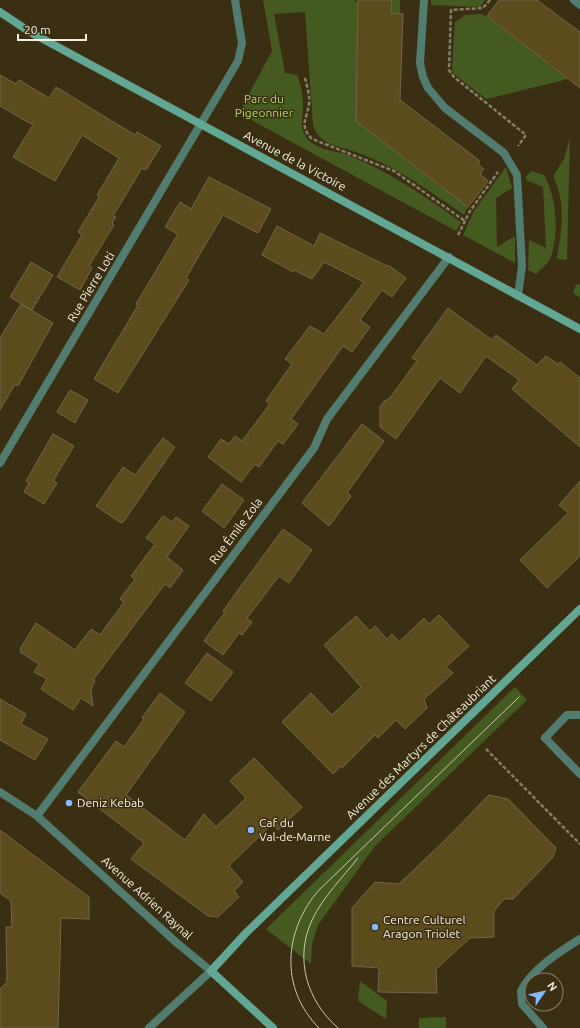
<svg xmlns="http://www.w3.org/2000/svg" width="580" height="1028" font-family="Ubuntu,sans-serif">
<style>
.green{fill:#455a21}
.building{fill:#5c4b1c;stroke:#726649}
.lines{fill:none;stroke-linecap:round;stroke-linejoin:round}
.path{stroke:#877e67;stroke-width:2.5;stroke-dasharray:4 2;stroke-linecap:butt}
.lane{stroke:#527c70;stroke-width:8}
.street{stroke:#527c70;stroke-width:8}
.secondary{stroke:#61a793;stroke-width:8}
.tram{stroke:#cdc5b2;stroke-width:1}
.poi-dot{fill:#85bbfb;stroke:#3a2f13;stroke-width:1.5}
.labels{text-anchor:middle;stroke-width:3;stroke-linejoin:round;paint-order:stroke}
.park-label{font-size:12px;fill:#afd86c;stroke:#3a2f13}
.street-label{font-size:12px;fill:#f6efdf;stroke:#3a2f13}
.poi-label{font-size:12px;fill:#f6efdf;stroke:#3a2f13;text-anchor:start}
</style>
<rect width="100%" height="100%" fill="#3a2f13"/>
<path class="green" d="M 263,0 L 354,0 L 358,3 L 356,121 L 468,207 L 464,215 C 422,186 390,161 340,147 C 327,144 317,138 313,125 L 305,12 L 274,14 L 285,73 L 297,75 C 302,86 303,97 303,108 C 303,118 299,126 305,135 C 313,150 334,150 348,155 C 391,172 424,196 461,222 L 456,231 L 244,116 L 242,112 L 243,105 L 272,51 Z
M 390,0 L 400,0 L 400,14 L 391,14 L 392,2 Z
M 431,0 L 485,0 L 480,7 L 431,5 Z
M 479,14 L 487,16 L 568,79 L 486,99 L 453,73 L 452,70 L 455,22 L 465,15 Z
M 570,138 L 567,260 L 557,259 C 561,230 567,204 553,176 L 564,159 Z
M 506,167 L 512,188 L 496,198 L 497,247 L 515,236 L 515,263 L 463,235 L 474,211 Z
M 531,171 L 544,175 C 557,198 559,232 551,257 C 549,263 541,269 536,274 L 528,270 L 529,240 L 546,248 L 543,187 L 526,180 L 526,177 Z
M 576,284 L 580,285 L 580,298 L 573,293 Z
M 515,687 L 527,700 L 375,846 L 318,925 L 312,944 L 311,964 L 266,929 Z
M 360,981 L 387,1001 L 386,1019 L 358,1001 Z
M 446,1017 L 446,1028 L 419,1028 L 419,1018 Z"/>
<path class="building" d="M 358,0 L 392,0 L 391,13 L 403,14 L 400,100 L 480,161 L 478,164 L 484,169 L 480,174 L 488,181 L 468,207 L 356,121 Z
M 499,0 L 537,0 L 580,32 L 580,88 L 487,16 Z
M 0,75 L 16,84 L 19,80 L 49,98 L 56,87 L 135,135 L 137,132 L 161,146 L 146,170 L 142,168 L 113,216 L 116,217 L 112,223 L 114,225 L 89,266 L 92,268 L 80,290 L 57,277 L 82,235 L 78,232 L 99,197 L 97,195 L 119,158 L 82,135 L 55,181 L 13,157 L 33,125 L 0,106 Z
M 209,177 L 271,209 L 258,233 L 223,215 L 186,278 L 189,280 L 118,393 L 94,379 L 138,305 L 136,304 L 178,234 L 165,227 L 180,202 L 191,209 Z
M 277,226 L 314,246 L 320,233 L 387,266 L 388,265 L 406,278 L 392,297 L 382,290 L 360,320 L 370,327 L 352,352 L 343,346 L 291,419 L 298,424 L 283,444 L 278,441 L 259,467 L 255,464 L 241,482 L 208,457 L 221,439 L 229,444 L 235,436 L 242,441 L 270,404 L 266,401 L 292,364 L 285,359 L 310,326 L 324,334 L 364,282 L 324,262 L 312,279 L 294,270 L 293,272 L 262,255 Z
M 31,262 L 53,275 L 32,310 L 10,297 Z
M 21,304 L 53,323 L 18,386 L 15,384 L 0,410 L 0,338 Z
M 448,308 L 492,340 L 496,335 L 537,365 L 546,356 L 558,364 L 560,362 L 580,378 L 580,447 L 512,389 L 519,380 L 486,356 L 460,393 L 440,378 L 396,439 L 380,427 L 380,407 L 384,401 L 389,399 L 417,361 L 412,358 Z
M 70,390 L 88,400 L 75,423 L 57,412 Z
M 362,424 L 384,441 L 347,493 L 351,496 L 329,526 L 302,503 Z
M 53,434 L 74,446 L 53,481 L 57,483 L 44,504 L 24,492 L 29,483 L 26,481 Z
M 163,438 L 175,447 L 124,521 L 121,523 L 96,506 L 123,467 L 135,475 Z
M 580,481 L 580,556 L 547,588 L 520,560 L 568,513 L 559,505 Z
M 222,484 L 244,500 L 224,528 L 202,511 Z
M 163,516 L 172,522 L 176,517 L 189,526 L 167,557 L 183,570 L 170,588 L 165,584 L 93,680 L 95,681 L 91,689 L 93,706 L 81,698 L 73,710 L 41,689 L 47,679 L 34,672 L 39,664 L 20,652 L 21,649 L 20,649 L 36,623 L 75,650 L 91,629 L 100,635 L 124,602 L 120,599 L 135,579 L 131,576 L 155,544 L 146,538 Z
M 283,529 L 312,550 L 289,583 L 279,576 L 247,618 L 252,622 L 242,635 L 239,633 L 223,655 L 204,641 L 225,612 L 223,611 L 233,597 Z
M 439,615 L 469,646 L 446,667 L 453,673 L 424,699 L 427,708 L 405,729 L 396,720 L 378,738 L 375,735 L 342,768 L 341,766 L 333,774 L 282,722 L 311,693 L 332,715 L 361,687 L 324,645 L 356,616 L 370,631 L 375,626 L 387,639 L 392,634 L 399,642 L 424,618 L 429,624 Z
M 207,653 L 233,672 L 211,701 L 185,683 Z
M 160,693 L 185,712 L 126,795 L 185,840 L 204,814 L 216,827 L 246,798 L 230,781 L 254,758 L 302,807 L 278,830 L 272,824 L 229,866 L 243,882 L 234,891 L 239,897 L 218,917 L 208,916 L 131,859 L 144,843 L 78,792 L 116,741 L 124,747 L 144,719 L 142,718 Z
M 0,699 L 26,714 L 21,724 L 48,739 L 35,760 L 0,740 Z
M 489,795 L 508,799 L 556,848 L 553,857 L 513,899 L 504,899 L 494,911 L 494,937 L 470,938 L 436,969 L 437,993 L 378,992 L 379,968 L 352,966 L 352,908 L 375,882 L 399,884 L 444,841 Z
M 0,830 L 89,897 L 89,919 L 61,918 L 58,1028 L 0,1028 L 0,989 L 7,982 L 6,927 L 12,927 L 11,901 L 0,893 Z"/>
<g class="lines">
<path class="path" d="M 490,0 L 483,8 L 451,10 L 449,70 L 454,77 L 526,135 L 518,146
M 305,78 C 307,86 310,95 309,103 C 308,118 298,125 312,139 L 394,171 L 465,221
M 458,235 L 470,211 L 498,172
M 486,749 L 580,844"/>
<path class="lane" d="M 545,738 L 580,774"/>
<path class="street" d="M 424,0 L 420,63 L 423,77 L 428,88 L 445,108 L 504,153 L 517,175 L 522,266 L 518,296
M 574,0 L 580,5
M 0,463 L 238,61 L 242,43 L 235,0
M 545,738 L 567,715 L 580,715
M 0,792 L 37,816 L 177,943 L 211,971 L 149,1028
M 37,816 L 314,448 L 327,419 L 449,257
M 543,1028 L 522,1004 L 521,991 C 532,969 559,952 580,939"/>
<path class="secondary" d="M 0,12 L 30,32 L 580,329
M 273,1028 L 211,971 L 246,933 L 580,609"/>
<path class="tram" d="M 319,1028 C 279,988 284,930 319,890 L 519,697
M 338,1028 C 307,1001 294,959 312,920 C 323,897 343,877 358,858"/>
</g>
<g class="poi-dot">
<circle cx="69" cy="803" r="4"/>
<circle cx="251" cy="830" r="4"/>
<circle cx="375" cy="927" r="4"/>
</g>
<g class="labels">
<g class="park-label">
<text x="264" y="103">Parc du<tspan x="264" dy="14">Pigeonnier</tspan></text>
</g>
<g class="street-label">
<text transform="translate(295 161) rotate(28)" y="4">Avenue de la Victoire</text>
<text transform="translate(91 287) rotate(-59)" y="4">Rue Pierre Loti</text>
<text transform="translate(236 531) rotate(-53)" y="4">Rue Émile Zola</text>
<text transform="translate(421 747) rotate(-44)" y="4">Avenue des Martyrs de Châteaubriant</text>
<text transform="translate(147 898) rotate(42)" y="4">Avenue Adrien Raynal</text>
</g>
<g class="poi-label">
<text x="77" y="807">Deniz Kebab</text>
<text x="259" y="827">Caf du<tspan x="259" dy="14">Val-de-Marne</tspan></text>
<text x="383" y="924">Centre Culturel<tspan x="383" dy="14">Aragon Triolet</tspan></text>
</g>
</g>
<g transform="translate(544 992) rotate(56)"><circle r="19" fill="#3a2f13" stroke="#857c65"/>
<path d="M0-3L7 15L0 10L-7 15Z" fill="#85bbfb"/>
<text y="-6" font-size="11" font-weight="bold" text-anchor="middle" fill="#f6efdf">N</text>
</g>
<path d="M18 34v6h68v-6" fill="none" stroke="#f6efdf" stroke-width="2"/>
<text x="24" y="34" font-size="12" fill="#f6efdf" stroke="#3a2f13" stroke-width="3" paint-order="stroke">20 m</text>
</svg>
